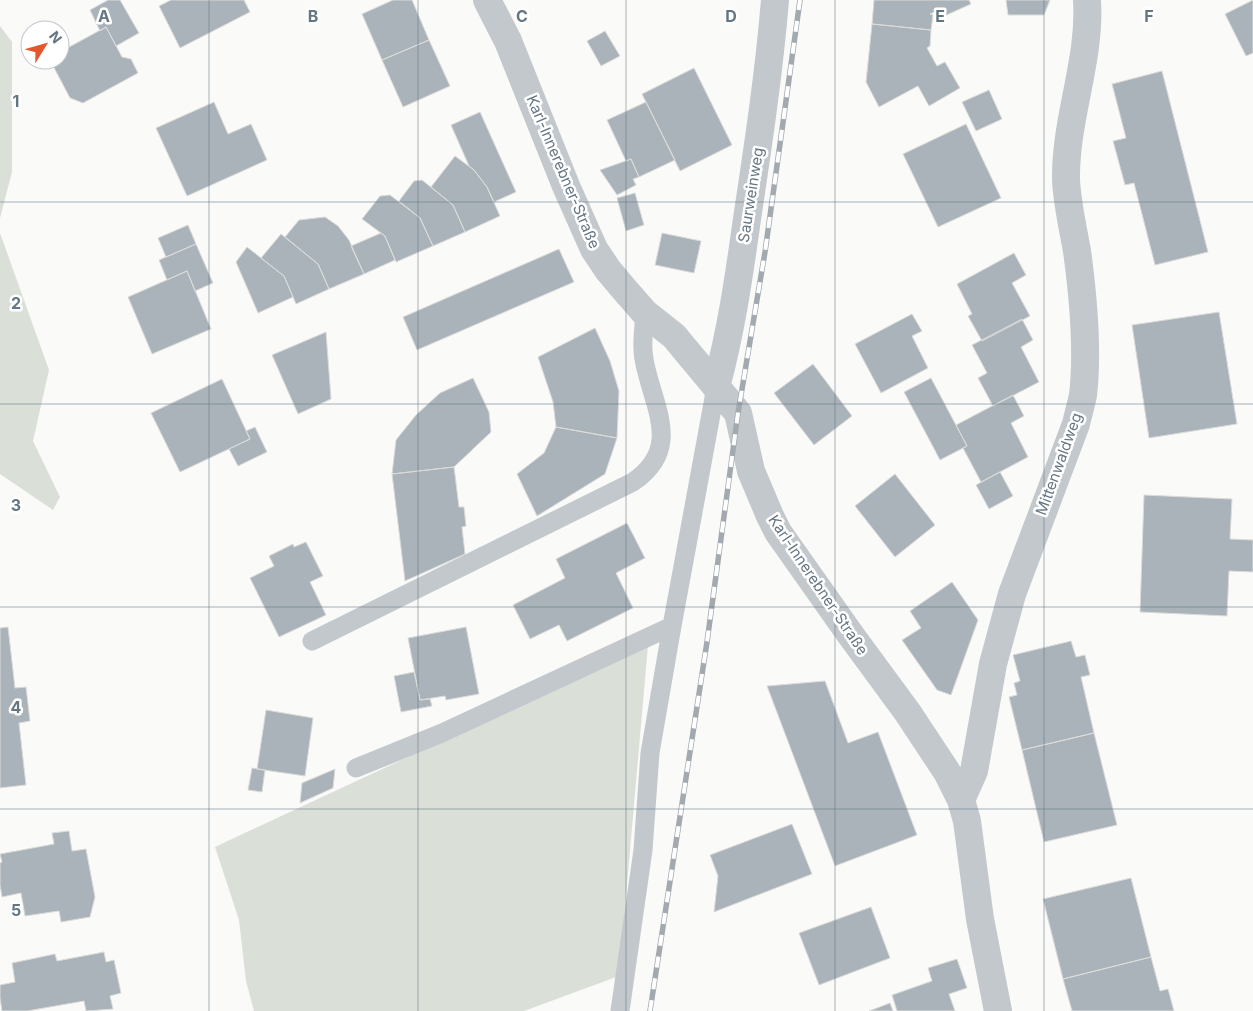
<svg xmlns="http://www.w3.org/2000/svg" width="1253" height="1011" font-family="Inter,sans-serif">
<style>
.green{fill:#dadfd7}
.building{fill:#aab3b9;stroke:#dcdcda}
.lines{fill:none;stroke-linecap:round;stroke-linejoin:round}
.lane{stroke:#c3c8cc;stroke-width:19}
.street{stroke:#c3c8cc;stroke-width:28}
.rail-casing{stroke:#a2aab0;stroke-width:5.5}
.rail{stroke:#fff;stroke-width:4;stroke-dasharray:11;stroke-linecap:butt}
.grid{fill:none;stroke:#657683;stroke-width:1;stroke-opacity:0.55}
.labels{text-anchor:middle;stroke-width:5;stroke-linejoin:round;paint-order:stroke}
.street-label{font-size:15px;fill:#657683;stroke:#fff}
.grid-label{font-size:16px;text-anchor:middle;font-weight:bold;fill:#657683;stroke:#fff;stroke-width:5;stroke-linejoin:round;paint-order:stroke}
</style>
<rect width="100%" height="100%" fill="#fafaf8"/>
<path class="green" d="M 0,26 L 12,42 L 12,172 L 0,218 Z
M 0,233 L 49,370 L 33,441 L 60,497 L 53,510 L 0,474 Z
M 648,645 L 619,976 L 524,1011 L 254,1011 L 246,981 L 239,920 L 215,847 Z"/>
<path class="building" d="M 108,0 L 120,0 L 139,33 L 116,46 L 106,27 L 100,31 L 90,10 Z
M 171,0 L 244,0 L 250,12 L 180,48 L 159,6 Z
M 393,0 L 412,0 L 429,40 L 382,60 L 362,14 Z
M 874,0 L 969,0 L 971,4 L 942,17 L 939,10 L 930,14 L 933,15 L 931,30 L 872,24 Z
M 1006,0 L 1050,0 L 1044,15 L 1008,15 Z
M 1253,0 L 1253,53 L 1246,56 L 1225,14 Z
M 872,24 L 931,30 L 930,46 L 927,48 L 937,66 L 945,62 L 960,88 L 929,106 L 918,86 L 879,107 L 866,82 Z
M 106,27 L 122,57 L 131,59 L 138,73 L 83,103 L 70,98 L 50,60 L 60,60 L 60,52 Z
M 605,31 L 620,56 L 601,66 L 587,41 Z
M 429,40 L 450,86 L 403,107 L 382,60 Z
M 694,68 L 732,145 L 680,171 L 642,94 Z
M 1162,71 L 1208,252 L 1155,265 L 1134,183 L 1125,185 L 1113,141 L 1126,138 L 1112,84 Z
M 989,90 L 1002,119 L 976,131 L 962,102 Z
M 214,102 L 228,134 L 251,124 L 267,160 L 187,196 L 156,128 Z
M 646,102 L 675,160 L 639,177 L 631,159 L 626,161 L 607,120 Z
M 480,112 L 516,192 L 494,202 L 487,187 L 474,170 L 469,166 L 451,125 Z
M 966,124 L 1001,198 L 938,227 L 903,154 Z
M 455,156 L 474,170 L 487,187 L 500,216 L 465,232 L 453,205 L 431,187 Z
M 631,159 L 639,177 L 633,179 L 636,185 L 617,195 L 600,170 Z
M 422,180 L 453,205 L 465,232 L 433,246 L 420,218 L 399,201 L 414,181 Z
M 635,193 L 644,225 L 626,231 L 617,198 Z
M 390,195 L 420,218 L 433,246 L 396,262 L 385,236 L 362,219 L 380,196 Z
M 325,217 L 338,226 L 349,240 L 364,274 L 329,289 L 318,264 L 285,237 L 299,220 Z
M 188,225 L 196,244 L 166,257 L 158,238 Z
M 381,233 L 385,236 L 395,260 L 364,274 L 351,246 Z
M 662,233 L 701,241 L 694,273 L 655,265 Z
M 281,234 L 318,264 L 329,289 L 296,304 L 284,276 L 261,258 Z
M 196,244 L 213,283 L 195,291 L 187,271 L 167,280 L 159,260 Z
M 247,247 L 284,276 L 293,297 L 258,313 L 236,262 Z
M 559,249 L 574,282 L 417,350 L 403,317 Z
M 1014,253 L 1026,275 L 1012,283 L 1030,316 L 982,341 L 968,316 L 972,314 L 957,284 Z
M 187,271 L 211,329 L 152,354 L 128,297 Z
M 1219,312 L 1237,424 L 1149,438 L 1132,325 Z
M 912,314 L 922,331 L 912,336 L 928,368 L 881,393 L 855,344 Z
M 1022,319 L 1033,340 L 1021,347 L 1039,382 L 993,406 L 978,378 L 987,373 L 972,345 Z
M 595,328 L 610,361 L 619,391 L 617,438 L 556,427 L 553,402 L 538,357 Z
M 326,332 L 331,399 L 298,414 L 272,355 Z
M 813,364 L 852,416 L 814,445 L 774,393 Z
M 473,378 L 489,412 L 491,432 L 454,467 L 392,474 L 396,440 L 416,415 L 440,393 Z
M 931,378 L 967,446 L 940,460 L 904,392 Z
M 222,379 L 250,439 L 180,472 L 151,413 Z
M 1013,395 L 1024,416 L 1011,423 L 1028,457 L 981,482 L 963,448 L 967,446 L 956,425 Z
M 255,427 L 267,452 L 238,466 L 229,449 L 250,439 L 246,431 Z
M 556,427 L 617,438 L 605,474 L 537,516 L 517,474 L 544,453 Z
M 454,467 L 459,507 L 464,507 L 466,526 L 462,527 L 465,554 L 405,581 L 392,474 Z
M 1000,472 L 1013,496 L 989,509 L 976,485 Z
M 895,474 L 935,525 L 895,557 L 855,506 Z
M 1144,495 L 1232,499 L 1230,539 L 1253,540 L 1253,572 L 1229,571 L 1227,616 L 1140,612 Z
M 627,523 L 645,558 L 616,573 L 633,608 L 567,641 L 559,625 L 530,639 L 513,605 L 565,578 L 556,559 Z
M 306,542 L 323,576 L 310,582 L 326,615 L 279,637 L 250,578 L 274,566 L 269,556 L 293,544 L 294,547 Z
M 952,582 L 978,620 L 951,695 L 937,690 L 902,640 L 921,628 L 910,611 Z
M 8,627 L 15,688 L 26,687 L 30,721 L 19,723 L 26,785 L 0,788 L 0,628 Z
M 466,627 L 479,694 L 446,700 L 445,696 L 420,700 L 408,638 Z
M 1071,641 L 1076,657 L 1085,655 L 1090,675 L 1081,677 L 1094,733 L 1022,750 L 1009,697 L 1017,695 L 1014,683 L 1020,681 L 1013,655 Z
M 414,672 L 420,700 L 430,699 L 432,706 L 401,712 L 394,676 Z
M 825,681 L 848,743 L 878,732 L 917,835 L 835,866 L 767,686 Z
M 266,710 L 313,718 L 305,776 L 257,769 Z
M 1094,733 L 1117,825 L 1044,842 L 1022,750 Z
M 252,768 L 265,770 L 262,792 L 248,790 Z
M 335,769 L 333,788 L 300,803 L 302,783 Z
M 792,824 L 812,874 L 714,912 L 718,876 L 710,855 Z
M 69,831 L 72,851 L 86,849 L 95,897 L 90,917 L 61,922 L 59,911 L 25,916 L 21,893 L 2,897 L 0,885 L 0,863 L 2,862 L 0,854 L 54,844 L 52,833 Z
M 1131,878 L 1151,957 L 1063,979 L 1043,899 Z
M 871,907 L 890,958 L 819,985 L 799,933 Z
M 104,952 L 106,962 L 114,960 L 121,993 L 110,996 L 113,1009 L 86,1011 L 84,1001 L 27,1011 L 2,1011 L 0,998 L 0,985 L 15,982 L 12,963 L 55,954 L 57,961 Z
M 1151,957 L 1160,991 L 1168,989 L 1174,1011 L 1072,1011 L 1063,979 Z
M 957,959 L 967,988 L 949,994 L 955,1011 L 897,1011 L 892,995 L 932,981 L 928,968 Z
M 890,1003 L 893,1011 L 869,1011 Z"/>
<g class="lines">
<path class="lane" d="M 312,641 L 633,482 C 684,447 652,406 644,359 C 641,344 644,328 645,313
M 356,768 L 442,733 L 672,626 L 716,387
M 620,1011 L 643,850 L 650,753 L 672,626"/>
<path class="street" d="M 487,0 L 508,41 L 566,186 L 594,249 L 608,270 L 624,289 L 645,313 L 674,336 L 738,413 L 751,471 L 770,516 L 778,532 L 850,634 L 908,713 L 947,772 L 961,800 L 967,821 L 980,919 L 998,1011
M 716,387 C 731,332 739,276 747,219 C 758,146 769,73 775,0
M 961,800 L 974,771 L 993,664 L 1012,594 L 1076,424 C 1078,415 1081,405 1083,395 C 1088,352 1083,295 1077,251 C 1073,229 1067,202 1066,180 C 1065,119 1091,60 1087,0"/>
<g class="rail-casing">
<path id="rail" d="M 650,1011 L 707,642 L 738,413 L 765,252 L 800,0"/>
</g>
<use href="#rail" class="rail"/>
</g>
<path class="grid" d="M 209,0 L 209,1011M 418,0 L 418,1011M 626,0 L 626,1011M 835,0 L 835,1011M 1044,0 L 1044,1011M 0,202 L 1253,202M 0,404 L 1253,404M 0,607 L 1253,607M 0,809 L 1253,809"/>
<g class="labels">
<g class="street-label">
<text transform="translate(563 172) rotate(67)" y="5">Karl-Innerebner-Straße</text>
<text transform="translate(751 195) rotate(-81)" y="5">Saurweinweg</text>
<text transform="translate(1059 464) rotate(-70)" y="5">Mittenwaldweg</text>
<text transform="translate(818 585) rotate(56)" y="5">Karl-Innerebner-Straße</text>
</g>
</g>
<g class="grid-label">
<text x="104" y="22">A</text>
<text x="313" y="22">B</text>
<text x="522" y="22">C</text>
<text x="731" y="22">D</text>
<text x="940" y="22">E</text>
<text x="1149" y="22">F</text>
<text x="16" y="107">1</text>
<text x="16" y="309">2</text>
<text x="16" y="511">3</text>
<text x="16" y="713">4</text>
<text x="16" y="916">5</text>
</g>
<g transform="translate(45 45) rotate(53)"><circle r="24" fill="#ffffff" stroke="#c1c8cd"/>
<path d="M0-4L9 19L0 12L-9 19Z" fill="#e4572e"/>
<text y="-8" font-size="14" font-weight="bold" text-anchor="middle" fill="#657683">N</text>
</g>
</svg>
